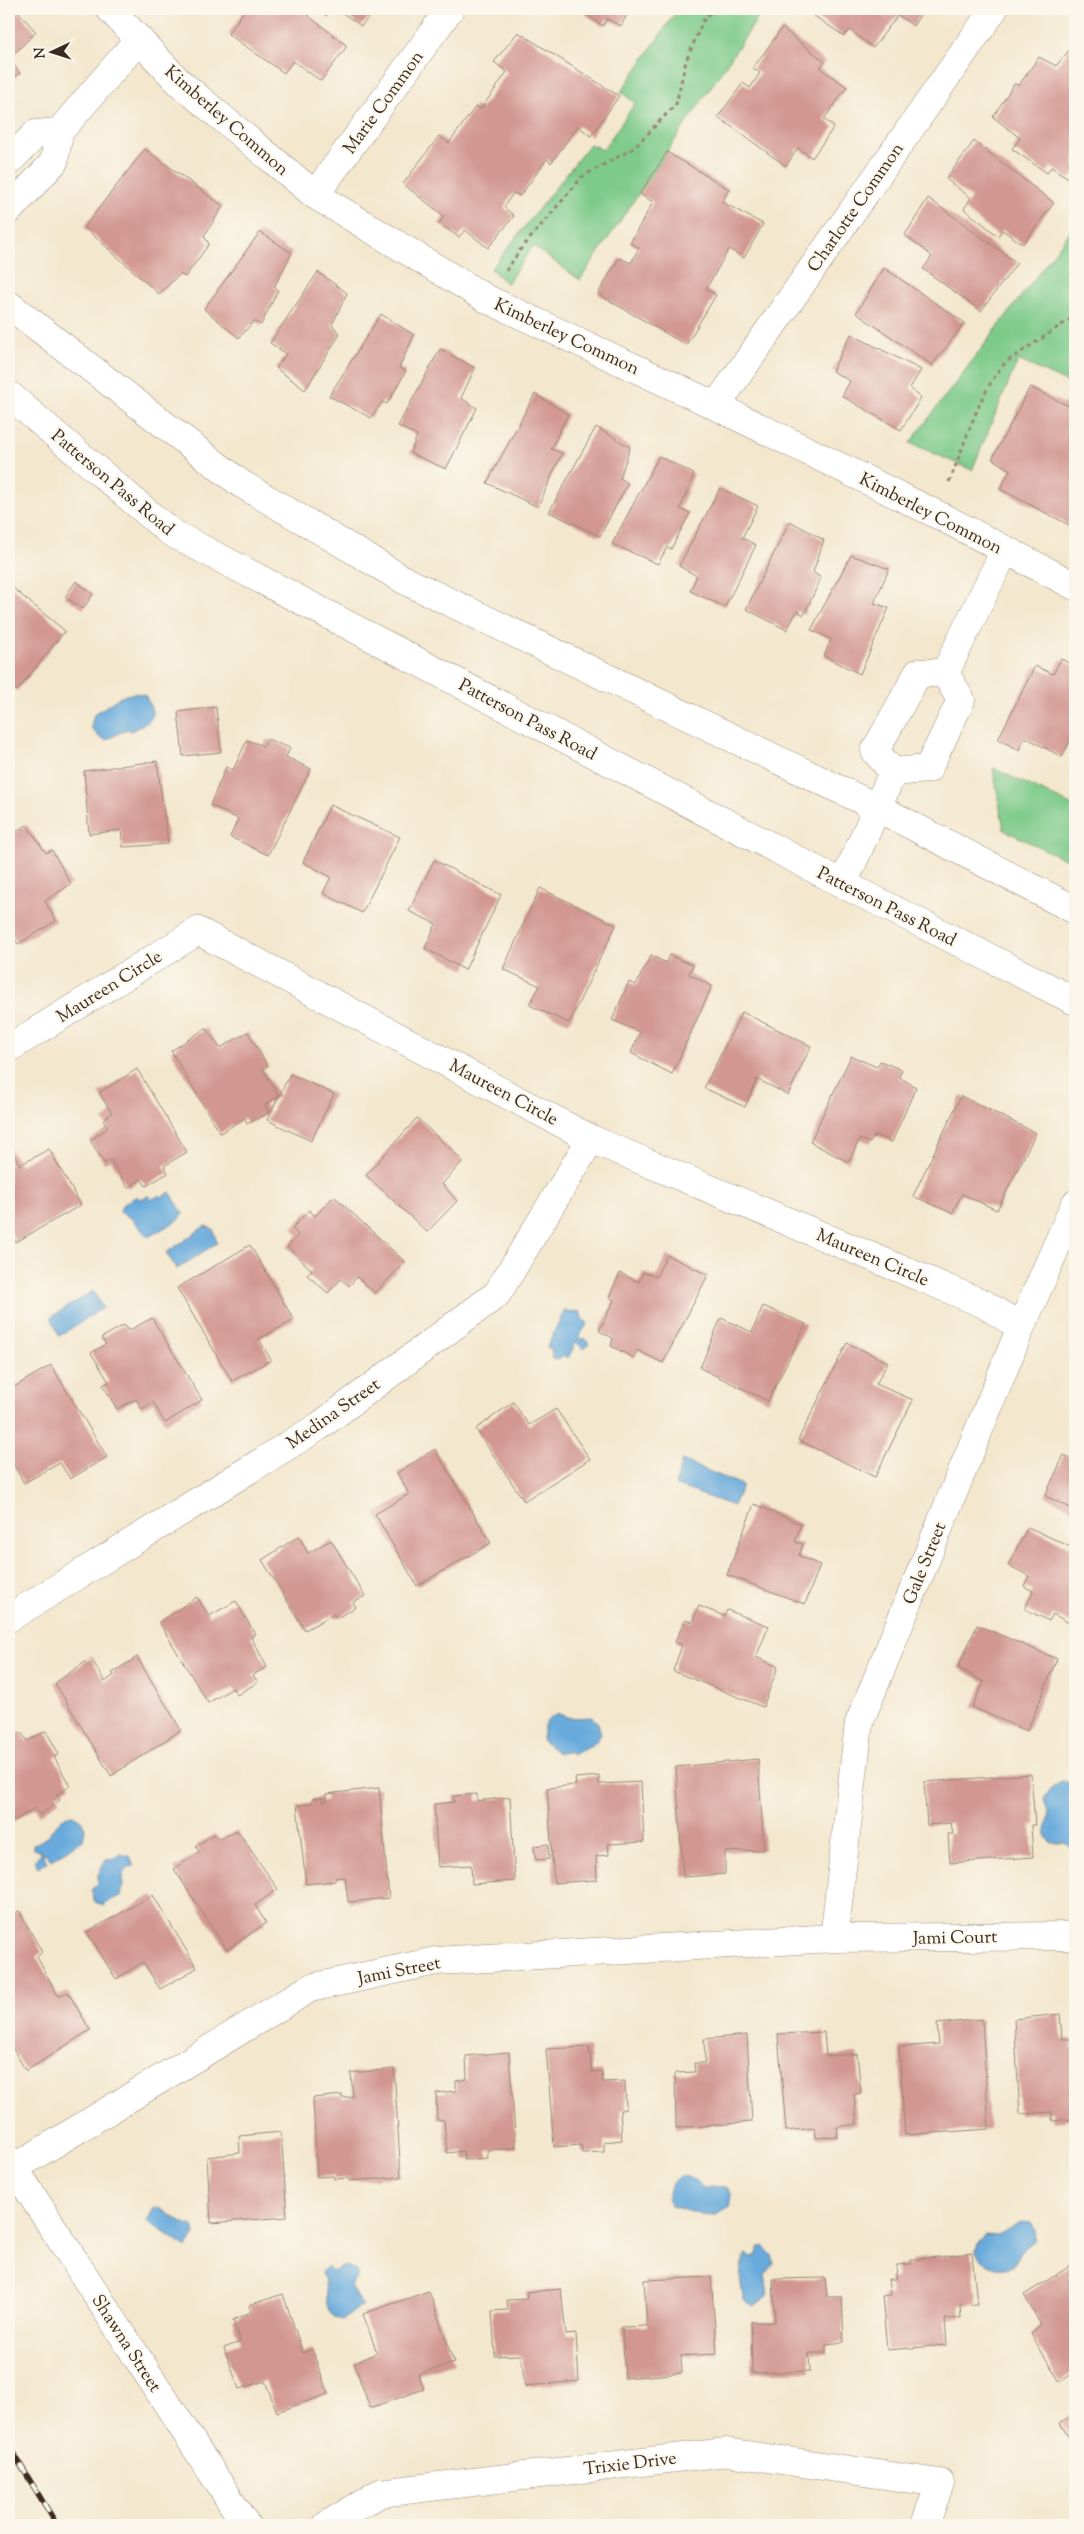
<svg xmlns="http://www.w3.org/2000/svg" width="1084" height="2534" font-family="'Sorts Mill Goudy',serif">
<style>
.green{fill:#7dca8a;stroke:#5c7a54}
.water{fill:#67aadc;stroke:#516a7d}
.building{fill:#d29791}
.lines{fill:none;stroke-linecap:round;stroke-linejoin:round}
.minor-casing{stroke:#978876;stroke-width:29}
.major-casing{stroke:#978876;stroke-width:29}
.path{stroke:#978876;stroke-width:3;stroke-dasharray:4 4;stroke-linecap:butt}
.minor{stroke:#fff;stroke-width:28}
.major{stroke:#fff;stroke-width:28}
.rail-casing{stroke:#3b2a1e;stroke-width:5.5}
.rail{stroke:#fbf7ec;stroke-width:4;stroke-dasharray:11;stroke-linecap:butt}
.labels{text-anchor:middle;stroke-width:4;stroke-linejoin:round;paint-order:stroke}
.street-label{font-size:18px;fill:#3b2a1e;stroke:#fbf7ec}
</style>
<rect width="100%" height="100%" fill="#fbf7ec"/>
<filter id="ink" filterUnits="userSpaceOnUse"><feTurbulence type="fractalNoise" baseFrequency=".02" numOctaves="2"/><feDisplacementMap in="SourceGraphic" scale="10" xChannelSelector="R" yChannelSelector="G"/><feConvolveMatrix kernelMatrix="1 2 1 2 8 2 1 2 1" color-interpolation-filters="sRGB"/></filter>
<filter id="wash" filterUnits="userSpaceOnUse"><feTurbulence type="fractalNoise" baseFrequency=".0096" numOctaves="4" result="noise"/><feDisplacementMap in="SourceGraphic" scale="20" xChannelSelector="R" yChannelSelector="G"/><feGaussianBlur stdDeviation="1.12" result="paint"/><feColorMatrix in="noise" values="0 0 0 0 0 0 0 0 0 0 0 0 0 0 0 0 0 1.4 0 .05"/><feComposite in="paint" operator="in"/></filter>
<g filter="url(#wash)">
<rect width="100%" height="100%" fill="#f3e7cd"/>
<path class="green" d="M 678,9 L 764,9 L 580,280 L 533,246 L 507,284 L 491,269 L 590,144 L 603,150 L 635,103 L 621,92 Z
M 1075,225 L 1075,386 L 1018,360 L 972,470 L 910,443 Z
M 993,768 L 1075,807 L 1075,864 L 1004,830 Z"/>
<path class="water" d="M 134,693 L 145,695 C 158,720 154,718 132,731 L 127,729 L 106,740 L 98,736 L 91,727 L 94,714 C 111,705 112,698 134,693 Z
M 170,1192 L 183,1213 L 180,1219 L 148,1237 L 132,1219 L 120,1212 L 122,1205 L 137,1196 L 139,1199 L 149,1196 L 151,1200 L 160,1195 L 162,1197 Z
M 205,1226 L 213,1229 L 217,1243 L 177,1269 L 166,1253 Z
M 93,1291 L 103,1308 L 59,1336 L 51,1317 Z
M 565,1309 L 569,1313 L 578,1311 L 581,1313 L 582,1319 L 588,1323 L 578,1338 L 586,1339 L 589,1344 L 583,1349 L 576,1342 L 568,1358 L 564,1356 L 558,1360 L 553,1359 L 551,1349 L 547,1347 Z
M 682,1460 L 742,1485 L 733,1506 L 675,1485 Z
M 559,1714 L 570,1718 L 592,1717 L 598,1723 L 601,1734 L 595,1743 L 572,1755 L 569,1752 L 558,1753 L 542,1740 C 543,1726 544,1719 559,1714 Z
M 1061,1781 L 1068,1782 L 1075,1791 L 1075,1837 L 1072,1837 L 1075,1840 L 1074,1851 L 1066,1843 L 1052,1843 C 1040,1835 1049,1826 1049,1816 C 1049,1810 1045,1806 1044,1799 L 1052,1787 Z
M 73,1815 L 83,1821 L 85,1830 L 83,1840 L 51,1860 L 44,1852 L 43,1856 L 47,1862 L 38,1868 L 35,1860 L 40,1854 L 40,1851 L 33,1849 L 33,1844 C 52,1840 55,1816 73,1815 Z
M 121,1854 L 130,1856 L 134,1867 L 129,1868 L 123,1873 C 124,1875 122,1894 121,1896 L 110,1900 L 104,1906 L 95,1902 L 91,1890 L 98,1883 L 97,1877 L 106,1859 L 115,1858 Z
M 683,2175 L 697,2181 L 703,2188 C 720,2187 736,2180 730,2207 L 716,2216 L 702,2215 L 671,2206 L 667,2199 L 672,2183 Z
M 154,2208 L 160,2208 L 181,2222 L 193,2226 L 195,2234 L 187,2248 L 147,2221 Z
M 1020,2221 L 1031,2222 L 1035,2230 L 1034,2241 L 1022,2250 L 1013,2266 C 996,2272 985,2267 976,2251 L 978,2242 L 986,2235 L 998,2236 Z
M 763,2246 L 772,2255 L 774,2263 L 765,2274 L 768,2296 L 754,2306 L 744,2300 C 740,2286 738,2268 746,2254 L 752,2257 L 757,2255 L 758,2248 Z
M 345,2265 L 356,2271 L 358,2277 L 351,2286 L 362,2305 L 343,2320 C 324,2318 326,2297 325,2282 C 325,2278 321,2277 321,2272 L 328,2267 L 332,2271 Z"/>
<g id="blocks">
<path class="building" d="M 9,9 L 16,9 L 36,32 L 9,59 Z
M 245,9 L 300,9 L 347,46 L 321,81 L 293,61 L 284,73 L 228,34 Z
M 316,9 L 332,9 L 326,16 Z
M 337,9 L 376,9 L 361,26 Z
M 587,9 L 630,9 L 621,26 L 607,19 L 603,26 L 585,14 Z
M 804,9 L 924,9 L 913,26 L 898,15 L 873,48 L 850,30 L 844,36 Z
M 782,28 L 825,62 L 820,68 L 847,87 L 824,119 L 834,127 L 812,158 L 798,148 L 786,166 L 718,117 L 743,83 L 750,88 L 760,73 L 753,68 Z
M 518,32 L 619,96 L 591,136 L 578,126 L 551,163 L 547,159 L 520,196 L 513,193 L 504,207 L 514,216 L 488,248 L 465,230 L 459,237 L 439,224 L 444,216 L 403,184 L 439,136 L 449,143 L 476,106 L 481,109 L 507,72 L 494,62 Z
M 1072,47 L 1075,50 L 1075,172 L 1070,179 L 1051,167 L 1047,173 L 1012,149 L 1020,138 L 993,117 L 1014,84 L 1019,85 L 1039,57 L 1056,66 Z
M 9,59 L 20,73 L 9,82 Z
M 974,141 L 1054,203 L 1023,244 L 1002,230 L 998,236 L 964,209 L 971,198 L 946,179 Z
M 145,149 L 223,206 L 204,236 L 209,244 L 185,277 L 180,274 L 159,294 L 84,227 Z
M 667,152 L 729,189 L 722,202 L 763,224 L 744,258 L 729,249 L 706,289 L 716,295 L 686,345 L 598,294 L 619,258 L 631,263 L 639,248 L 630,243 L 653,202 L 640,194 Z
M 928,198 L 1017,263 L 981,311 L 923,269 L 932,256 L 905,235 Z
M 260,232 L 292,253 L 274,287 L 278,290 L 261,325 L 254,321 L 239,338 L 204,309 Z
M 884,268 L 965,323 L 932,365 L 856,313 Z
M 318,272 L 347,293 L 332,325 L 340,334 L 305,390 L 276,368 L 286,354 L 270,343 Z
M 381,314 L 414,335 L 399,368 L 406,371 L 387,404 L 382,402 L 371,418 L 329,396 Z
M 851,334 L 921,370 L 910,388 L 921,398 L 901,430 L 842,396 L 850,381 L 832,371 Z
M 440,349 L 475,368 L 461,398 L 477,408 L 446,469 L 410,453 L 417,436 L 398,426 Z
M 1030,387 L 1075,409 L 1075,515 L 1069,525 L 1000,489 L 1010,470 L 992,459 Z
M 535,394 L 568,414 L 551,449 L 562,453 L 538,507 L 487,483 Z
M 596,427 L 630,447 L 620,478 L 628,483 L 600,536 L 549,512 Z
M 659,456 L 694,474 L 680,509 L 690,513 L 671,549 L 667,547 L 658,564 L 612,544 Z
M 720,488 L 758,506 L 742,538 L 756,545 L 725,607 L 690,591 L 697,576 L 679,566 Z
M 790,521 L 824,540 L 813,572 L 821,578 L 804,615 L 797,611 L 787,630 L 746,609 Z
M 851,555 L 889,569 L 874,603 L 889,608 L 860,674 L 824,656 L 831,639 L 811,630 Z
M 76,581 L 93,594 L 83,609 L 65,597 Z
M 9,585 L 65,631 L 17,691 L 9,684 Z
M 1061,659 L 1075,666 L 1075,730 L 1062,757 L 1025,737 L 1019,750 L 998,739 L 1035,666 L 1053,674 Z
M 216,707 L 221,752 L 183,756 L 178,712 Z
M 267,739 L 290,748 L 286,757 L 311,769 L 268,855 L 230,837 L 238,819 L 210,805 L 226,767 L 233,770 L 247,740 L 264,746 Z
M 157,761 L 168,844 L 123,847 L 121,830 L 89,834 L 84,771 Z
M 1075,766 L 1075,779 L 1070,776 Z
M 330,805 L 400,837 L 362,913 L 323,893 L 331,877 L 303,862 Z
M 27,825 L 46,853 L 52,850 L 71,884 L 45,901 L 56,921 L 18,944 L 9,929 L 9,829 L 14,833 Z
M 434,860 L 501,895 L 465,970 L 425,948 L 436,924 L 409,911 Z
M 540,888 L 616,925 L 569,1023 L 529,1005 L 540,986 L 503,969 Z
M 651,955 L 666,963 L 669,955 L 693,965 L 689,974 L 712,986 L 672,1074 L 631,1053 L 640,1032 L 612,1020 L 629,982 L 636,985 Z
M 742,1012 L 811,1046 L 788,1095 L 757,1079 L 745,1107 L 704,1088 Z
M 206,1028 L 220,1048 L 248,1032 L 268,1066 L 263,1069 L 279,1096 L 265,1105 L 269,1113 L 247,1124 L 245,1118 L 220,1133 L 171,1051 Z
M 851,1056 L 877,1067 L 880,1061 L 902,1070 L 899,1077 L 916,1087 L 892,1142 L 875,1135 L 870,1143 L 860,1139 L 848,1162 L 810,1142 Z
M 137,1069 L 187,1152 L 164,1166 L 168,1173 L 146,1186 L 141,1179 L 128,1188 L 111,1160 L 104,1163 L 90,1140 L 108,1128 L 103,1120 L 112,1113 L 99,1093 Z
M 290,1074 L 334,1094 L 311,1141 L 267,1120 Z
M 961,1096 L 1036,1133 L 997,1210 L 962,1194 L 952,1213 L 913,1196 Z
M 417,1118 L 463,1161 L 442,1184 L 457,1201 L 427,1232 L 366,1175 Z
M 9,1147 L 20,1165 L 49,1149 L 81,1205 L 16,1242 L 9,1230 Z
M 334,1196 L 405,1262 L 375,1293 L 357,1277 L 349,1286 L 341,1279 L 328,1293 L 307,1275 L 312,1270 L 287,1247 L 298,1235 L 292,1228 L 309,1210 L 315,1216 Z
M 250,1245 L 294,1320 L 259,1339 L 271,1360 L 232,1381 L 177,1288 Z
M 667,1255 L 708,1275 L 663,1363 L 637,1350 L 634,1358 L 611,1346 L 613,1338 L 599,1331 L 614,1300 L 609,1297 L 620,1273 L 639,1282 L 643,1272 L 656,1277 Z
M 763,1306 L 806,1324 L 768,1401 L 700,1368 L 721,1318 L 752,1332 Z
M 152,1318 L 202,1400 L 165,1423 L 153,1402 L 142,1409 L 136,1399 L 117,1409 L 103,1385 L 109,1382 L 91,1353 L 106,1344 L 101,1338 L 124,1325 L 128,1331 Z
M 847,1343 L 888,1362 L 876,1384 L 913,1400 L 875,1477 L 798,1440 Z
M 51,1365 L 107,1457 L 70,1479 L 60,1463 L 24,1483 L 9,1457 L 9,1390 Z
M 513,1402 L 529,1425 L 556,1409 L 590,1459 L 524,1501 L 476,1429 Z
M 435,1449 L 491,1543 L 417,1586 L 375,1514 L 409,1494 L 397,1473 Z
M 1064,1455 L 1075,1461 L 1075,1510 L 1045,1496 Z
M 754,1504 L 801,1524 L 795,1542 L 803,1544 L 799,1556 L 820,1565 L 805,1604 L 727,1575 Z
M 1028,1527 L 1075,1549 L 1075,1626 L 1053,1614 L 1049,1621 L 1025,1609 L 1033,1591 L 1024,1586 L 1029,1576 L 1008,1565 Z
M 299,1536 L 308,1553 L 331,1540 L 365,1596 L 353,1602 L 356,1607 L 337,1618 L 334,1614 L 305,1630 L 262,1560 Z
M 197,1597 L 209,1616 L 236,1601 L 255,1634 L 251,1637 L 267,1667 L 253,1675 L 258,1682 L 237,1695 L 233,1688 L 208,1703 L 159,1622 Z
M 699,1606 L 724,1616 L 727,1610 L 769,1626 L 756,1657 L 778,1667 L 763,1707 L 673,1671 L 682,1645 L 675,1642 L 685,1620 L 692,1622 Z
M 977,1625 L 1057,1659 L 1027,1731 L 972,1707 L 984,1682 L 958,1668 Z
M 137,1657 L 181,1730 L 111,1776 L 55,1683 L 91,1658 L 105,1682 L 114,1675 L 112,1673 Z
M 46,1731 L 59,1754 L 54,1757 L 70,1786 L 56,1795 L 60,1800 L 40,1815 L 35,1808 L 11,1823 L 9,1819 L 9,1735 L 11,1738 L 21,1732 L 27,1741 Z
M 758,1759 L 764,1850 L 725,1852 L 725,1874 L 683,1877 L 676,1767 Z
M 1031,1774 L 1035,1825 L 1031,1825 L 1033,1857 L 950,1863 L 948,1834 L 953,1834 L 951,1823 L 927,1825 L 924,1782 Z
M 599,1776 L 599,1784 L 641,1782 L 644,1842 L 608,1844 L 609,1855 L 596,1856 L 597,1880 L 554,1883 L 547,1788 L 576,1785 L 575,1778 Z
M 379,1788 L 389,1898 L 348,1902 L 345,1877 L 335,1878 L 335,1881 L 306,1884 L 297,1806 L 312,1803 L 312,1799 L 322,1797 L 322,1802 L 327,1801 L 326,1794 Z
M 477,1794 L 477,1801 L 510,1797 L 515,1881 L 472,1884 L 471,1865 L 438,1867 L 434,1804 L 454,1802 L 453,1796 Z
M 237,1830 L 278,1889 L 255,1905 L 266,1923 L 227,1950 L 174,1869 L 199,1852 L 196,1846 L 214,1834 L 220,1839 Z
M 548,1844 L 549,1859 L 536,1860 L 534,1846 Z
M 153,1895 L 197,1968 L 160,1989 L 143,1962 L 116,1979 L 87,1932 Z
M 19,1911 L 42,1952 L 37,1957 L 58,1996 L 68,1992 L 90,2030 L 26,2071 L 9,2042 L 9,1916 Z
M 1060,2014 L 1062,2039 L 1071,2039 L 1072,2050 L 1075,2049 L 1075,2110 L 1071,2110 L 1072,2119 L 1052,2121 L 1052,2112 L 1020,2114 L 1014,2019 Z
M 982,2019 L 989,2129 L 905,2135 L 899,2047 L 939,2044 L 937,2024 Z
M 824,2032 L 826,2056 L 857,2054 L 861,2093 L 854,2094 L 857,2124 L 837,2127 L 838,2136 L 816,2138 L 815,2128 L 786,2131 L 778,2034 Z
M 747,2035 L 752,2122 L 676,2128 L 675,2073 L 695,2072 L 694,2063 L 705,2063 L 704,2039 Z
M 589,2047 L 592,2072 L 602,2071 L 603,2082 L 625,2081 L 626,2109 L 620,2110 L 622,2140 L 604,2142 L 604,2152 L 582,2153 L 581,2145 L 554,2147 L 546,2049 Z
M 509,2052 L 516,2148 L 487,2150 L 488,2158 L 464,2160 L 463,2151 L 447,2153 L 444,2120 L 437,2120 L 436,2093 L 456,2091 L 456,2081 L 467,2079 L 466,2056 Z
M 394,2069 L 401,2177 L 349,2181 L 349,2178 L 334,2179 L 334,2176 L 317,2177 L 313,2098 L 342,2095 L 342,2098 L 353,2097 L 351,2073 Z
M 281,2132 L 287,2217 L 211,2223 L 207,2157 L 240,2153 L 239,2136 Z
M 972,2253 L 977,2304 L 960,2305 L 961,2318 L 945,2319 L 947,2345 L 887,2350 L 882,2296 L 891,2295 L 889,2279 L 896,2279 L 897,2265 L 911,2264 L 911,2260 Z
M 1075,2263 L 1075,2372 L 1060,2382 L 1031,2334 L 1041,2325 L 1024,2295 Z
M 711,2277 L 717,2354 L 681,2356 L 682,2373 L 625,2378 L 622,2327 L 647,2326 L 644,2280 Z
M 825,2278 L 827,2297 L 842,2297 L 844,2342 L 826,2344 L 826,2353 L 809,2353 L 810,2371 L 752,2373 L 751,2322 L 775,2322 L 773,2279 Z
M 561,2289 L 566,2335 L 576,2334 L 579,2381 L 525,2386 L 521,2355 L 495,2356 L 492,2311 L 508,2310 L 507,2300 L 527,2299 L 526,2292 Z
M 429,2291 L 454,2363 L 418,2374 L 424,2389 L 370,2408 L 354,2363 L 377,2353 L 363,2314 Z
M 283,2294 L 303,2353 L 312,2349 L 328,2394 L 277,2412 L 265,2381 L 239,2389 L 224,2348 L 240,2342 L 233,2320 L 251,2312 L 249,2305 Z
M 1075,2413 L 1075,2448 L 1060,2423 Z"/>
</g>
</g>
<g filter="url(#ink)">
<use href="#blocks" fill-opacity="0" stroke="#978876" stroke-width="1"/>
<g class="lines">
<g class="minor-casing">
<path id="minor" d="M 110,9 L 180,83 L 315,195 L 487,299 L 716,406 L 936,514 L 1075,586
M 9,161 L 36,134 L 59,132
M 315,195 L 450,9
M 9,210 L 54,162 L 59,132 L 139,39
M 716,406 L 994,9
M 945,673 L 1005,550
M 893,772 L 875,751 L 918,673 L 945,673
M 893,772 L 928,769 L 961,700 L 945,673
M 843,884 L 893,772
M 9,1048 L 198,931 L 591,1139 L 984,1304 L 1021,1327
M 9,1618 L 318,1427 L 497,1294 L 591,1139
M 834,1938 L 859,1723 L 1021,1327 L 1075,1204
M 9,2160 L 246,2525
M 14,2168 L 310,1988 L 436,1961 L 834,1938 L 1075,1936
M 327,2525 L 380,2493 L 726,2452 L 940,2483 L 925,2525"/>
</g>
<g class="major-casing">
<path id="major" d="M 9,305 L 240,483 L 406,581 L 876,807 L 1075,910
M 9,395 L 170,532 L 843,884 L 1075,1001"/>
</g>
<path class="path" d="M 506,271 L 520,250 L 583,176 L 634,148 L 676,104 L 686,61 L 703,21 L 713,9
M 949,482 C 965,445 979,391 1006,362 L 1075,316"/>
<use href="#minor" class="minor"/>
<use href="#major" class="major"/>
<g class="rail-casing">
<path id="rail" d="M 9,2446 L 57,2525"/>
</g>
<use href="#rail" class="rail"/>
</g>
</g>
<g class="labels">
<g class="street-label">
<text transform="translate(383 102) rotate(-54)" y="6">Marie Common</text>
<text transform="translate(227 120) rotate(41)" y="6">Kimberley Common</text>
<text transform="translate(855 207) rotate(-55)" y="6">Charlotte Common</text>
<text transform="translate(567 336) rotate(25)" y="6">Kimberley Common</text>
<text transform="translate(113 482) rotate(40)" y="6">Patterson Pass Road</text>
<text transform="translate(931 513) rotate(27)" y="6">Kimberley Common</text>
<text transform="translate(528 719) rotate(28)" y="6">Patterson Pass Road</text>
<text transform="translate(887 906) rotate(27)" y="6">Patterson Pass Road</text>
<text transform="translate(109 986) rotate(-32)" y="6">Maureen Circle</text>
<text transform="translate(504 1092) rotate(28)" y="6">Maureen Circle</text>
<text transform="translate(873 1257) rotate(23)" y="6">Maureen Circle</text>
<text transform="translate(333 1413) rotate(-35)" y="6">Medina Street</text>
<text transform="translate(924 1563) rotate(-68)" y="6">Gale Street</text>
<text transform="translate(955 1937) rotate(-1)" y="6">Jami Court</text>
<text transform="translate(399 1970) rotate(-11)" y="6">Jami Street</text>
<text transform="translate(127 2343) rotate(57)" y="6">Shawna Street</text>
<text transform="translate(630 2463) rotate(-7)" y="6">Trixie Drive</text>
</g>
</g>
<rect width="1084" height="2534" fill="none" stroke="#fbf7ec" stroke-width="30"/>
<g transform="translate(52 52) rotate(266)" stroke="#fbf7ec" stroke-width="4" paint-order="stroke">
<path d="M0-4L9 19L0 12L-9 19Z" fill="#3b2a1e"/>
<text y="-8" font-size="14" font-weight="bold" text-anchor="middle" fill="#3b2a1e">N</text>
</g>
</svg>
